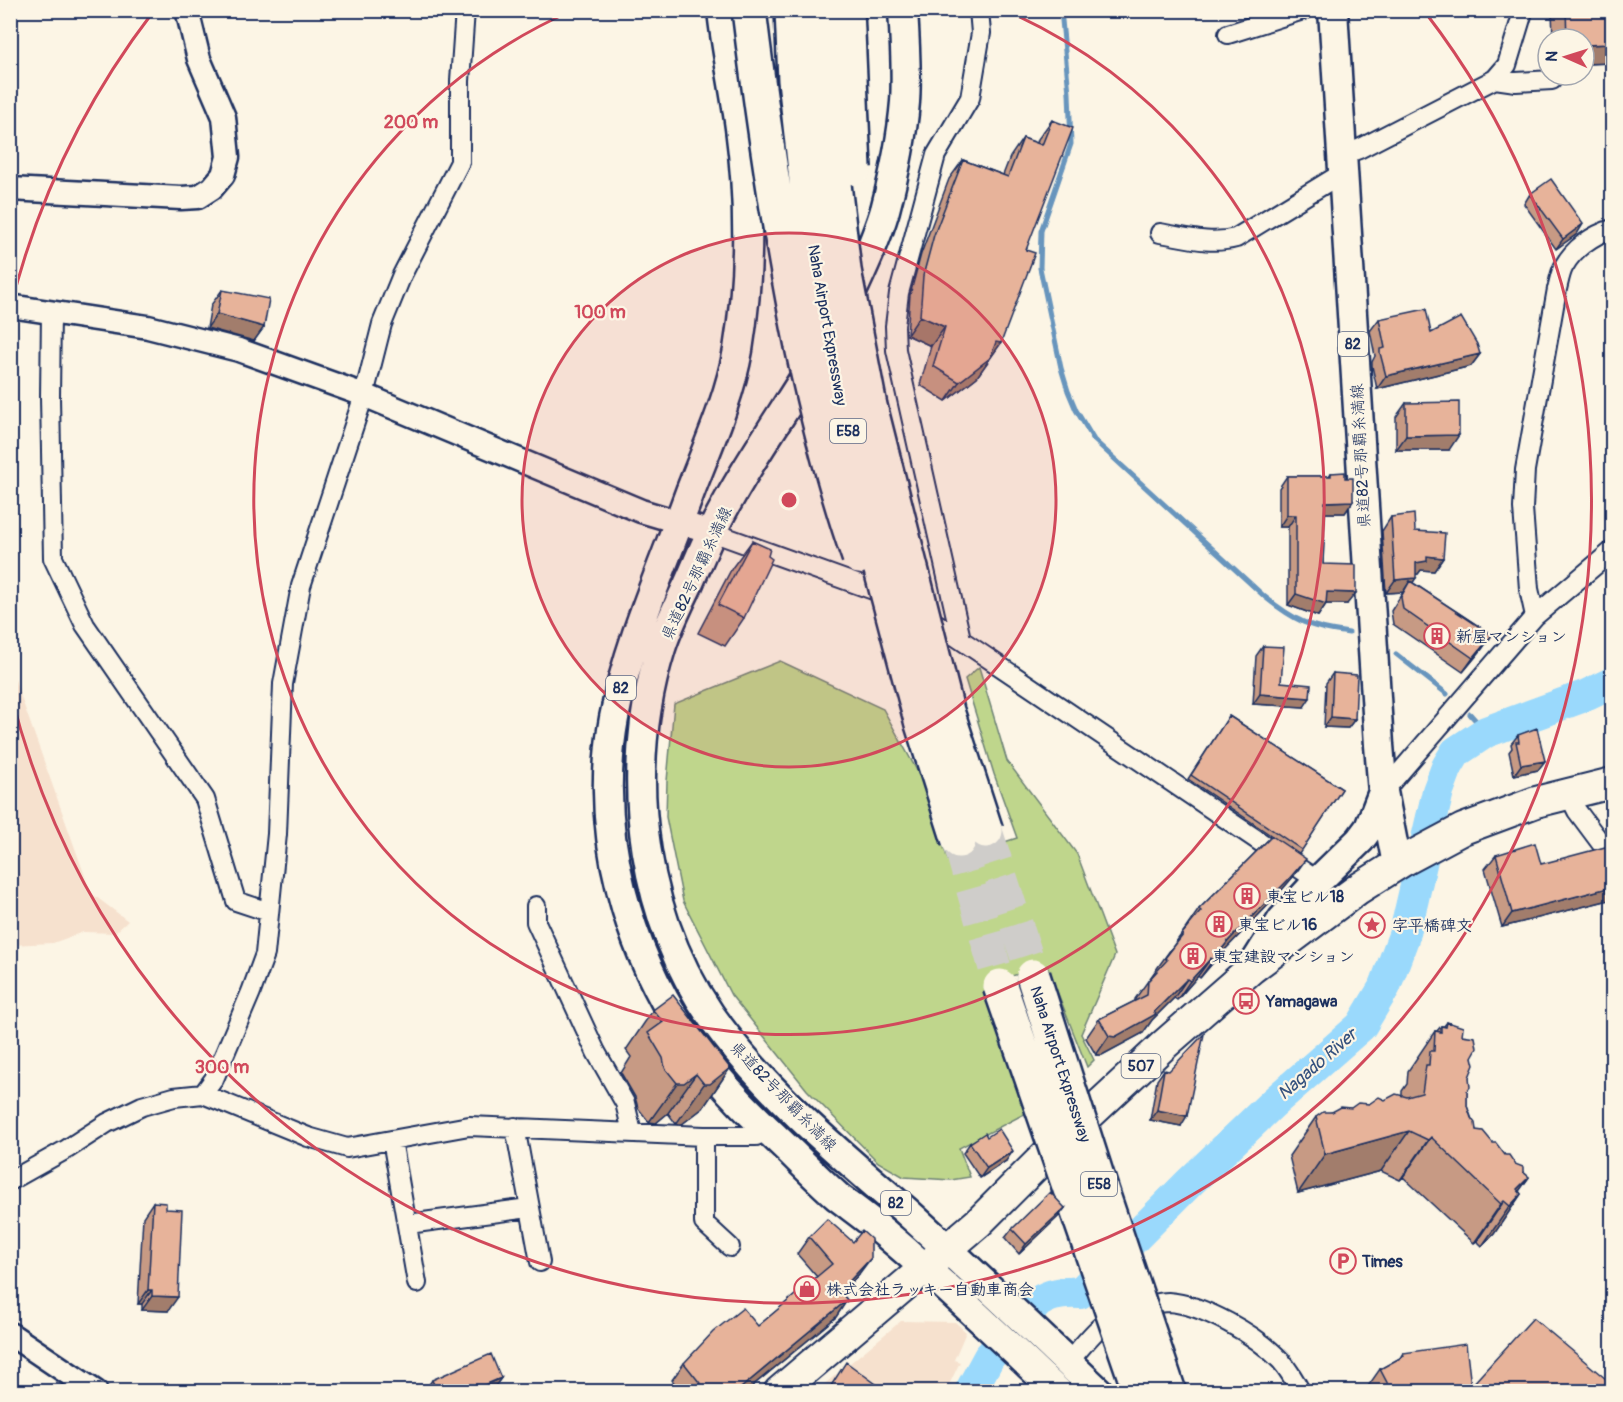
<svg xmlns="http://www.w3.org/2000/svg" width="1623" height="1402" font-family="Pangolin,'Klee One',sans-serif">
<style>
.built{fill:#f6e1ce}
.green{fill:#bfd68c;stroke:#6d8275;stroke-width:1.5}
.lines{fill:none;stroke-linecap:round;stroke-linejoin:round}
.stream{stroke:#6795bd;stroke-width:5}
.river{stroke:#9ad9fc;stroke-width:32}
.motorway-tunnel{stroke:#cfcdca;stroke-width:33;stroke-dasharray:33 16;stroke-linecap:butt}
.minor-casing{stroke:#1b2f5e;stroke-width:22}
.tertiary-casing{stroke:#1b2f5e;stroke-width:27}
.primary-casing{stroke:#1b2f5e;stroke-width:33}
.trunk-casing{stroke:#1b2f5e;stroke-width:34}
.minor{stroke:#fcf5e5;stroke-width:18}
.tertiary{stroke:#fcf5e5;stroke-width:22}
.primary{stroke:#fcf5e5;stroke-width:28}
.trunk{stroke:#fcf5e5;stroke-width:30}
.motorway-bridge-casing{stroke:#1b2f5e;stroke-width:38;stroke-linecap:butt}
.motorway-bridge{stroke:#fcf5e5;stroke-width:33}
.wall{fill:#c79a84;stroke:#1b2f5e;stroke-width:1.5}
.shaded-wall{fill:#a27d6c;stroke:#1b2f5e;stroke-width:1.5}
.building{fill:#e7b39a;stroke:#1b2f5e;stroke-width:1.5}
.ring{fill:none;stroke:#d1495b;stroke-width:3}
.labels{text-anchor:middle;stroke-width:4.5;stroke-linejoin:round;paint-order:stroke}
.shield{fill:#fcf5e5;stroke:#5e6a86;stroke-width:1.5}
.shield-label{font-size:15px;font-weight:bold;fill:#1b2f5e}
.street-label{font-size:16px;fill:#1b2f5e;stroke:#fcf5e5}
.poi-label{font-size:16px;font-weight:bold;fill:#1b2f5e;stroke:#fcf5e5;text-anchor:start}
.water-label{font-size:18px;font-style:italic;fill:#34517e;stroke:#fcf5e5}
.centre{fill:#d1495b;stroke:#fcf5e5;stroke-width:3}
.ring-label{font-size:18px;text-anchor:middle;font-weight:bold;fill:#d1495b;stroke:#fcf5e5;stroke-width:4.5;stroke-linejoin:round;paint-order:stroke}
</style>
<rect width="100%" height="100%" fill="#fcf5e5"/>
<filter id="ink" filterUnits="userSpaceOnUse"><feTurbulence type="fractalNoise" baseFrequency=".0167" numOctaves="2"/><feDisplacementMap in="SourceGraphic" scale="12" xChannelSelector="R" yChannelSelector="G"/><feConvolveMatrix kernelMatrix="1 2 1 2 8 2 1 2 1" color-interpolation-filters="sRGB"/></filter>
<g filter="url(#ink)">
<path class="built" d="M 11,669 L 91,893 L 128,921 L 115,933 L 83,932 L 53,943 L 11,945 Z
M 901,1321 L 955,1322 L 966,1332 L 954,1360 L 960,1362 L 946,1391 L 819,1392 L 821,1387 Z"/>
<path class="green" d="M 780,661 L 883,709 L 920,776 L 948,860 L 1017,838 L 994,774 L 965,679 L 979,667 L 1007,761 L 1077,854 L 1115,955 L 1081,1034 L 1094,1060 L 1087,1067 L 1047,966 L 990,982 L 1028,1112 L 959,1148 L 970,1177 L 951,1180 L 904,1177 L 878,1162 L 807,1090 L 731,995 L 683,901 L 666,817 L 667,781 L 674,704 Z"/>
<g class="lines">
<path class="stream" d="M 1061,10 L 1069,93 L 1071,144 L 1041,231 L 1040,268 L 1061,368 L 1068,391 L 1076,410 L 1094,440 L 1265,597 C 1295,621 1310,628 1349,633
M 1396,654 L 1447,694
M 1470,714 L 1486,732"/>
<path class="river" d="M 970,1392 L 989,1357 L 1037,1303 C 1049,1293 1065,1292 1080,1293 L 1190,1182 L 1273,1103 L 1361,1026 L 1385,986 L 1405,933 L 1438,791 L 1447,767 L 1456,752 L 1486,732 L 1587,695 L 1612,683"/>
<path class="motorway-tunnel" d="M 986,831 L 1033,976
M 959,841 L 1000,986"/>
<g class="minor-casing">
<path id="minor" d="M 1228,34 L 1303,10
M 1495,79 L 1516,82 L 1552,80
M 1343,155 L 1359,149 L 1495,79 L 1507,65 L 1523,12
M 1160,233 C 1185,237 1211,245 1236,238 L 1344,172
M 51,312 L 50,397 L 53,558 L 85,625 L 205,799 L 236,901 L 269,912
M 712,532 L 890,596
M 924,615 L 1318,881
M 1535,616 L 1529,589 L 1523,508 L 1525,470 L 1557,289 C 1559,282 1560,273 1564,266 C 1574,248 1593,235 1612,229
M 961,639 L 896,350 L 895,326 L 899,293 L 936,155 L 970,98 L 981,33 L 979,10
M 1383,792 L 1535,616 L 1612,551
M 1568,793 L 1577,811 L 1612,858
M 536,906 L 536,922 L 596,1052 L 625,1103 L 632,1132
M 203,1094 L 214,1079 L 251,992 L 265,954 L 277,834 L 283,684 L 301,586 L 364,395 L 382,324 L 402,275 L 460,162 L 460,81 L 465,10
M 515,1127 L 540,1262
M 704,1136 L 704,1223 L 730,1247
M 392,1140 L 417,1283
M 10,1181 L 67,1149 L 107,1123 L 142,1106 L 174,1097 L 203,1094 L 308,1137 L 347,1148 L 469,1126 L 704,1136 L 756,1136 L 767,1130
M 408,1224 L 529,1208
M 1068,1362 C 1079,1351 1093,1331 1106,1322 C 1120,1314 1152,1302 1168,1302 C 1202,1304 1257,1335 1281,1361 C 1289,1370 1295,1381 1301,1392"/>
</g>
<g class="tertiary-casing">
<path id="tertiary" d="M 10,189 L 181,198 L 198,197 L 212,188 L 223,175 L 228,157 L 224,117 L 199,59 L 187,10
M 10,306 L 148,327 L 239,350 L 364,395 L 641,511 L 712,532
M 10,1334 L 96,1392"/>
</g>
<g class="primary-casing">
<path id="primary" d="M 722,10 C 726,50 735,89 740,128 C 750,202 750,276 738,350 C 729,400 708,445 690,492 C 663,567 629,640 614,718 C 593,833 628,955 695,1049 C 722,1087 758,1121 792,1153 C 807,1168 822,1183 838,1197 C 855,1210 872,1222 888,1236 C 947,1285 1002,1340 1058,1392
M 1333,10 L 1379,745 L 1383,792 L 1397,864
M 845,307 C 859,276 875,244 885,210 C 894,176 902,138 905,102 C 907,72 905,41 903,10
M 815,361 C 780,418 741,473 711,533 C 703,550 696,567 688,585 C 678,606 668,626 661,648 C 621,777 641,929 726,1036 C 777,1102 843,1156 906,1211 C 971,1270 1035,1331 1099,1392
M 1253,966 L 1282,920 L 1318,881 L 1360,840 L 1369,828 L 1383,792"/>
</g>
<g class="trunk-casing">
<path id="trunk" d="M 779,1392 L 979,1222 L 1049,1152 L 1165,1044 L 1252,968 L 1358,889 L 1401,862 L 1463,829 L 1536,802 L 1612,783"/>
</g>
<use href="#minor" class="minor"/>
<use href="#tertiary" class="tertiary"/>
<use href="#primary" class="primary"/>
<use href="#trunk" class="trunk"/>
<g class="motorway-bridge-casing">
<path id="motorway-bridge" d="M 749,10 C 763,125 780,238 803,351 C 818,421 835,489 859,557
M 792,10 L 795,80 L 813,243 L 842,407 L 879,562 L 922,724 L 959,841
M 818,10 L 819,55 L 844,270 L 870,406 L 947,711 L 986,831
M 847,10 L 854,168
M 1033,976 L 1102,1192 L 1169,1392
M 1000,986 L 1140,1392"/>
</g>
<use href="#motorway-bridge" class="motorway-bridge"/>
</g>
<path class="wall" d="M 1552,10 L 1612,10 L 1612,63 L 1584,64 L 1584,39 L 1553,39 Z
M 1052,120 L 1026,250 L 1001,343 L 977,377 L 946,401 L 920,385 L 931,346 L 907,335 L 910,295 L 921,254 L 949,179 L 963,160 L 1003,175 L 1010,157 L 1023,138 L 1037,143 L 1038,139 Z
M 1530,194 L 1577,234 L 1556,249 L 1524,204 Z
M 222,290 L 264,327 L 254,341 L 207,328 L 211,305 Z
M 1379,319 L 1431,333 L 1480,354 L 1471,366 L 1377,389 L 1372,366 L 1372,362 L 1375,356 L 1370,331 Z
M 1406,403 L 1449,450 L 1396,450 L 1396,417 Z
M 1331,473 L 1345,478 L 1353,501 L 1345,513 L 1325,513 L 1323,564 L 1347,604 L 1326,604 L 1318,616 L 1288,605 L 1288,527 L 1279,527 L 1279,488 L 1287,476 L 1329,476 Z
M 1391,517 L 1415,531 L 1443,558 L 1434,571 L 1421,570 L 1418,574 L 1416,574 L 1413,583 L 1492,635 L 1482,649 L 1463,672 L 1393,624 L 1391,611 L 1403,592 L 1386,593 L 1382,531 Z
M 752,541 L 744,618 L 725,646 L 698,633 L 732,568 Z
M 1263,646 L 1281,682 L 1304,707 L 1253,704 L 1256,656 Z
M 1333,673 L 1355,719 L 1348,728 L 1324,727 L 1326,683 Z
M 1229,716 L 1342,789 L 1299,854 L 1293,877 L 1274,899 L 1216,959 L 1200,978 L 1198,976 L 1177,1000 L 1174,998 L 1152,1020 L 1143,1033 L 1102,1055 L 1096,1055 L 1086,1038 L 1099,1019 L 1135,1001 L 1135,999 L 1186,928 L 1199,909 L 1272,836 L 1188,779 Z
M 1518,735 L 1538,770 L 1514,775 L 1509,752 L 1512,748 L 1511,744 Z
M 1496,855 L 1541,864 L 1609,900 L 1502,927 L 1485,869 Z
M 653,1010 L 730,1068 L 703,1108 L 682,1124 L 676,1124 L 668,1113 L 656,1123 L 649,1122 L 638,1108 L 635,1097 L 621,1073 L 631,1057 L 626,1050 Z
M 1447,1022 L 1462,1035 L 1472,1057 L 1467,1091 L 1467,1106 L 1476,1130 L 1529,1177 L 1519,1191 L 1521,1194 L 1494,1234 L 1482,1246 L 1477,1241 L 1474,1243 L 1403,1177 L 1400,1180 L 1381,1171 L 1298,1193 L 1289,1156 L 1316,1117 L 1332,1112 L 1351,1108 L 1402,1096 L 1402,1091 L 1407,1084 L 1408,1071 L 1435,1031 L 1437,1031 L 1441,1026 L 1444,1026 Z
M 1164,1070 L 1181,1126 L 1150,1120 L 1157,1080 Z
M 970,1143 L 1006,1161 L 980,1178 L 963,1153 Z
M 153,1202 L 168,1311 L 142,1310 L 142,1304 L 138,1304 L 143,1217 Z
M 1065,1208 L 1058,1217 L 1019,1254 L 1005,1238 L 1012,1229 Z
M 809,1237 L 859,1274 L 842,1293 L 847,1300 L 836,1317 L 745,1392 L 681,1392 L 672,1380 L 684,1363 L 758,1326 L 817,1277 L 797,1254 Z
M 1403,1353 L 1471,1386 L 1612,1392 L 1364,1392 L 1380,1369 L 1400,1358 Z
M 501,1378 L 491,1392 L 424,1392 L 432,1380 Z"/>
<path class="shaded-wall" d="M 1612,44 L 1612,63 L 1584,64 L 1584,45 Z
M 1583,224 L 1577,234 L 1556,249 L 1563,239 Z
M 217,314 L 264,327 L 254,341 L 207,328 Z
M 920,316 L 945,327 L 931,346 L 907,335 Z
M 996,342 L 1001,343 L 977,377 L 946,401 L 959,382 Z
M 1480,354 L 1471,366 L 1377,389 L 1386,376 Z
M 1459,435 L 1449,450 L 1396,450 L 1406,436 Z
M 1353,501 L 1345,513 L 1317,513 L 1325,502 Z
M 1287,515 L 1296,515 L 1288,527 L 1279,527 Z
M 1427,556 L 1443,558 L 1434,571 L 1421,570 L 1418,574 L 1407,576 L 1416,563 Z
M 1416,578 L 1407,591 L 1410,581 L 1403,592 L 1386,593 L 1395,580 Z
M 1327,592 L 1356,593 L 1347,604 L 1326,604 L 1318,616 L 1288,605 L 1296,594 Z
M 1492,635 L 1482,649 L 1463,672 L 1473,658 Z
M 1260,694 L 1310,698 L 1304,707 L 1253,704 Z
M 1331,717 L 1355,719 L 1348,728 L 1324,727 Z
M 1545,761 L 1538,770 L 1514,775 L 1521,765 Z
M 1306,859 L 1293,877 L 1274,899 L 1216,959 L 1200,978 L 1213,960 L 1229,940 Z
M 1612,887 L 1612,895 L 1609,900 L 1502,927 L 1512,913 Z
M 1211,958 L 1198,976 L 1177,1000 L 1190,981 Z
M 1187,979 L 1174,998 L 1152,1020 L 1143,1033 L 1102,1055 L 1096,1055 L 1109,1036 L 1154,1012 Z
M 730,1068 L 703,1108 L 682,1124 L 676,1124 L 704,1084 Z
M 696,1074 L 668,1113 L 656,1123 L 649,1122 L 677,1083 Z
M 1157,1110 L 1187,1116 L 1181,1126 L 1150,1120 Z
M 1409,1131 L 1381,1171 L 1298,1193 L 1325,1154 Z
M 1431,1137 L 1403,1177 L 1400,1180 L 1428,1140 Z
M 1013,1151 L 1006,1161 L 980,1178 L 987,1168 Z
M 1529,1177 L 1509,1205 L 1517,1189 Z
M 1521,1194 L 1494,1234 L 1482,1246 L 1510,1206 Z
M 1504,1201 L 1477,1241 L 1474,1243 L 1501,1204 Z
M 1065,1208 L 1058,1217 L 1019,1254 L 1026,1244 Z
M 871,1258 L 859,1274 L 828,1308 L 840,1291 Z
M 148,1290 L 152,1290 L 142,1304 L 138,1304 Z
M 152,1296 L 178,1297 L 168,1311 L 142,1310 Z
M 847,1300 L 836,1317 L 745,1392 L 736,1392 Z
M 501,1378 L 491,1392 L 468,1392 Z"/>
<path class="building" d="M 1566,10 L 1612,10 L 1612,44 L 1584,45 L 1584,39 L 1567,39 Z
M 1052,120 L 1073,128 L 1026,250 L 1035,253 L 1001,343 L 996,342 L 990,358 L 959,382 L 933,366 L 945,327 L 920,316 L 923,276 L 934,235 L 963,160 L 1008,177 L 1023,138 L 1042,145 Z
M 1551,179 L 1583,224 L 1563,239 L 1530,194 Z
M 222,290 L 269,299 L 264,327 L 217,314 Z
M 1426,309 L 1431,333 L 1461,317 L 1477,344 L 1480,354 L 1386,376 L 1380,353 L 1380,349 L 1385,348 L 1379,319 Z
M 1459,402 L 1459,435 L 1406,436 L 1406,403 Z
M 1345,472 L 1345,478 L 1353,478 L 1353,501 L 1325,502 L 1323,564 L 1356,565 L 1356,593 L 1327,592 L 1326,604 L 1296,594 L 1296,515 L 1287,515 L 1287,476 L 1331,476 L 1331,473 Z
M 1414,514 L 1415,531 L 1445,533 L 1443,558 L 1427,556 L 1427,561 L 1416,563 L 1416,578 L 1395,580 L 1391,517 Z
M 752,541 L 770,549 L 768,556 L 772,559 L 744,618 L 718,605 Z
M 1410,581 L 1492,635 L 1473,658 L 1403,609 L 1401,597 Z
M 1263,646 L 1284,647 L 1281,682 L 1311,685 L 1310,698 L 1260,694 Z
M 1333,673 L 1357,675 L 1355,719 L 1331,717 Z
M 1229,716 L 1342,789 L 1302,850 L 1191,775 Z
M 1537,728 L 1545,761 L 1521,765 L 1516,742 L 1519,742 L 1518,735 Z
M 1272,836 L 1306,859 L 1288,880 L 1229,940 L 1213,960 L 1211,958 L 1190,981 L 1187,979 L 1154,1012 L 1156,1014 L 1115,1037 L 1109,1036 L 1099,1019 L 1147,995 L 1148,981 L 1167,960 L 1165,958 L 1183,935 L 1182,934 L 1201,911 L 1199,909 Z
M 1535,843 L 1541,864 L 1609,846 L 1612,860 L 1612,887 L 1512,913 L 1496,855 Z
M 673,995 L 730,1068 L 710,1084 L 704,1084 L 696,1074 L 684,1083 L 677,1083 L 665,1068 L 663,1058 L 648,1033 L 663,1022 L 653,1010 Z
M 1447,1022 L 1463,1027 L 1462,1035 L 1475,1037 L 1477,1048 L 1472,1057 L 1474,1065 L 1469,1077 L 1470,1087 L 1467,1091 L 1467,1106 L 1471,1118 L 1475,1123 L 1476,1130 L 1483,1131 L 1493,1143 L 1496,1143 L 1505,1155 L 1509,1155 L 1515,1164 L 1523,1167 L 1523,1172 L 1529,1177 L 1517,1189 L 1521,1194 L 1510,1206 L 1504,1201 L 1501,1204 L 1431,1137 L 1428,1140 L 1409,1131 L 1325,1154 L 1316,1117 L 1323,1112 L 1332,1112 L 1341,1107 L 1351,1108 L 1358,1103 L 1369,1104 L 1379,1097 L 1385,1100 L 1396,1094 L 1407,1097 L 1422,1093 L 1426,1065 L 1429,1065 L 1430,1051 L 1434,1051 L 1435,1031 L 1441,1032 L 1441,1026 L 1446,1027 Z
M 1204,1034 L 1187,1116 L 1157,1110 L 1164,1070 L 1169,1071 Z
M 999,1129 L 1013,1151 L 987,1168 L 970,1143 L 985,1133 L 987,1137 Z
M 1050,1192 L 1065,1208 L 1026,1244 L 1012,1229 Z
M 153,1202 L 166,1203 L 166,1209 L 182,1210 L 178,1297 L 152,1296 L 152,1290 L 148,1290 Z
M 827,1219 L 853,1242 L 862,1231 L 871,1239 L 871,1258 L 840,1291 L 847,1300 L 736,1392 L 707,1392 L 684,1363 L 713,1332 L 743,1308 L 758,1326 L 832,1264 L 809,1237 Z
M 1533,1318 L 1612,1384 L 1612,1392 L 1392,1392 L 1380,1369 L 1404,1356 L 1403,1353 L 1466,1344 L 1471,1386 Z
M 491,1354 L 501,1378 L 468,1392 L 444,1392 L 444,1390 L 437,1392 L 432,1380 Z
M 846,1362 L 887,1392 L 827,1392 Z"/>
</g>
<circle cx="789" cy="500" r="267" fill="#d1495b" fill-opacity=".12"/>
<g class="ring">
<circle cx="789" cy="500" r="267"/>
<path d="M1007 11A535 535 0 1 1 571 11"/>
<path d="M11 306A802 802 0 0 1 153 12M1425 12A802 802 0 1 1 11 694"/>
</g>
<defs>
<g id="building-ring" transform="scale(1.35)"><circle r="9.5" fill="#fcf5e5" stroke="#d1495b" stroke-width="1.5"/><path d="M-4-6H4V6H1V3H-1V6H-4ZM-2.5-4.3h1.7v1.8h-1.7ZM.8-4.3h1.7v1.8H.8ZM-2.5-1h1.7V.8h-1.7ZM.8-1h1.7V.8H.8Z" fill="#d1495b"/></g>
<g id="sight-ring" transform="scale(1.35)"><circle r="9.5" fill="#fcf5e5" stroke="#d1495b" stroke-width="1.5"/><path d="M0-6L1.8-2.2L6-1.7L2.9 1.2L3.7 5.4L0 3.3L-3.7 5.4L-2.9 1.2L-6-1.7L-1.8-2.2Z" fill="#d1495b"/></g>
<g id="bus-ring" transform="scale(1.35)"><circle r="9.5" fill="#fcf5e5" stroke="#d1495b" stroke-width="1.5"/><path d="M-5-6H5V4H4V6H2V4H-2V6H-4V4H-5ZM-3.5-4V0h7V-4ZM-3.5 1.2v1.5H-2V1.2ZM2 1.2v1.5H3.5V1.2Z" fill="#d1495b"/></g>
<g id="parking-ring" transform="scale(1.35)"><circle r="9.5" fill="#fcf5e5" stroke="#d1495b" stroke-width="1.5"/><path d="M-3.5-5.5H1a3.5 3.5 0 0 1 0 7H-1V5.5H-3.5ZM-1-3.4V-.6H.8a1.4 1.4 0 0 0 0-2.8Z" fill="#d1495b"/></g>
<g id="shop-ring" transform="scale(1.35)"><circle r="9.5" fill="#fcf5e5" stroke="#d1495b" stroke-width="1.5"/><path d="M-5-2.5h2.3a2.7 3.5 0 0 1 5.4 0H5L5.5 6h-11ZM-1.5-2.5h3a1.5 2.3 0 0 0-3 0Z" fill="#d1495b"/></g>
</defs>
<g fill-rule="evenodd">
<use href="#building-ring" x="1437" y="636"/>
<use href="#building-ring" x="1247" y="896"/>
<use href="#building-ring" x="1219" y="924"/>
<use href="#sight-ring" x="1372" y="925"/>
<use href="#building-ring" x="1193" y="956"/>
<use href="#bus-ring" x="1246" y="1001"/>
<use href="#parking-ring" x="1343" y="1261"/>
<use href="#shop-ring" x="807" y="1289"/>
</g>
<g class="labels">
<g class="shield">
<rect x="1338" y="332" width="30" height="24" rx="4.5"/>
<rect x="830" y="419" width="36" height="24" rx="4.5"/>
<rect x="606" y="676" width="30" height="24" rx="4.5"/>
<rect x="1121.5" y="1054" width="39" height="24" rx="4.5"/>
<rect x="1081" y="1172" width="36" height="24" rx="4.5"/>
<rect x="881" y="1191" width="30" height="24" rx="4.5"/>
</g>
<g class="shield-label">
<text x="1353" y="349">82</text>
<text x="848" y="436">E58</text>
<text x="621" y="693">82</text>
<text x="1141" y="1071">507</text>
<text x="1099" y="1189">E58</text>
<text x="896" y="1208">82</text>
</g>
<g class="street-label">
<text transform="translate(828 325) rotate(80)" y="6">Naha Airport Expressway</text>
<text transform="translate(1360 456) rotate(-93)" y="6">県道82号那覇糸満線</text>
<text transform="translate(696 573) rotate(-65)" y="6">県道82号那覇糸満線</text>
<text transform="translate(1061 1064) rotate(72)" y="6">Naha Airport Expressway</text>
<text transform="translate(784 1096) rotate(46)" y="6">県道82号那覇糸満線</text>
</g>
<g class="poi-label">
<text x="1456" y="642">新屋マンション</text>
<text x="1266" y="902">東宝ビル18</text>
<text x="1238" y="930">東宝ビル16</text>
<text x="1392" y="931">字平橋碑文</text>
<text x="1212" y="962">東宝建設マンション</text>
<text x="1266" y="1007">Yamagawa</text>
<text x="1362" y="1267">Times</text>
<text x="826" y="1295">株式会社ラッキー自動車商会</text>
</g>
<g class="water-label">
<text transform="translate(1317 1064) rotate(-41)" y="6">Nagado River</text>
</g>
</g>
<circle cx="789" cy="500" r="9" class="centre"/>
<g class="ring-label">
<text x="411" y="128">200 m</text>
<text x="600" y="318">100 m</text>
<text x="222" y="1073">300 m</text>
</g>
<rect width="1623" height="1402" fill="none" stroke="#fcf5e5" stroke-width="36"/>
<rect x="18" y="18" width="1587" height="1366" fill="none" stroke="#1b2f5e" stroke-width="2" filter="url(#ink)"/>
<g transform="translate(1566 57) rotate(273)"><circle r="28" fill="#fcf5e5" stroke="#a2a6af" stroke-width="1.5"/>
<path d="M0-4.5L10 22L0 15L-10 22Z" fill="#d1495b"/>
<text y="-9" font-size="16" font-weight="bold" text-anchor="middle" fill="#1b2f5e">N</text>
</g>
</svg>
